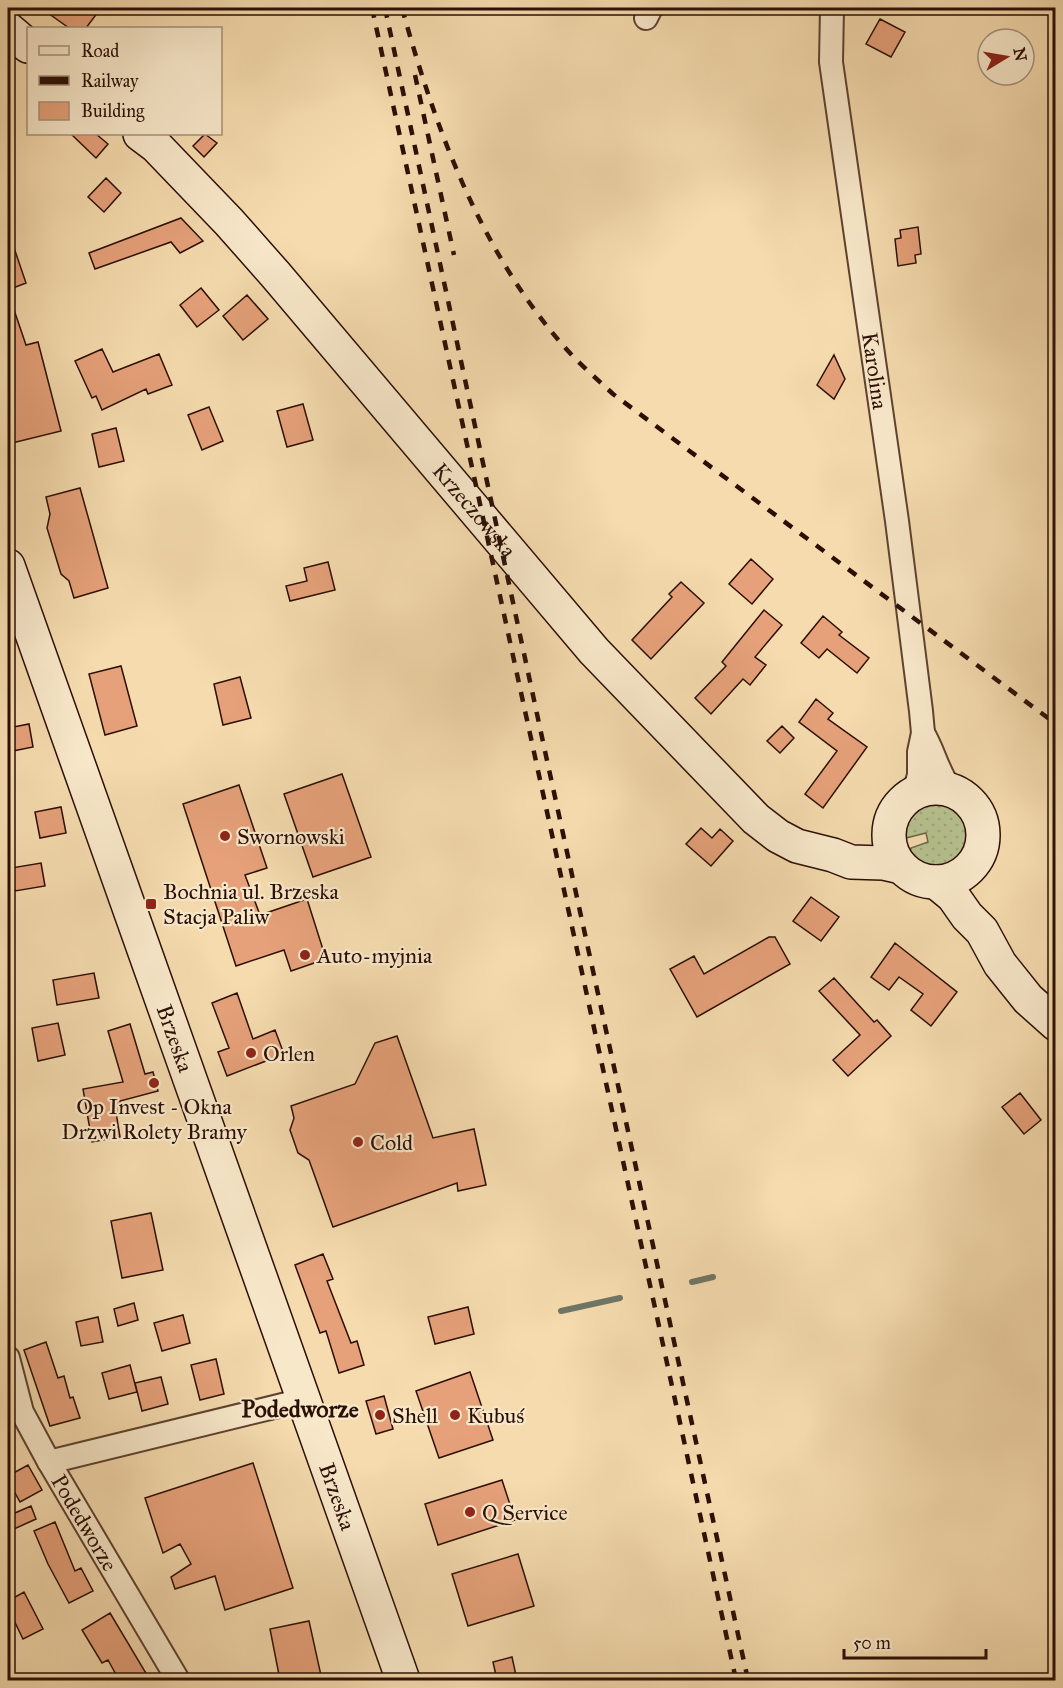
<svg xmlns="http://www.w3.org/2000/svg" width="1063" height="1688" font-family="'IM FELL Great Primer',serif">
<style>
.grass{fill:url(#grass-dots);stroke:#70684a;stroke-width:1.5}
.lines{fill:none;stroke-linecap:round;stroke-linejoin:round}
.stream{stroke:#6f7666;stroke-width:6}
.building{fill:#e6a17a;stroke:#2b0f05;stroke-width:1.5}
.minor-casing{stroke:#5e422f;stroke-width:26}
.secondary-casing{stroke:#2b0f05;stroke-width:36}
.minor{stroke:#f8e8ca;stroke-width:22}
.secondary{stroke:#f8e8ca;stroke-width:33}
.rail{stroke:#2b0f05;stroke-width:4.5;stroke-dasharray:10 10;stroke-linecap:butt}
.poi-dot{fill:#8f2418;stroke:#f8e8ca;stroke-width:2}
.labels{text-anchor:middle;stroke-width:4.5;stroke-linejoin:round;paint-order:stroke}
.street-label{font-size:22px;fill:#2b0f05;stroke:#f8e8ca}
.poi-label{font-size:22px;fill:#2b0f05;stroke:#f8e8ca;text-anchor:start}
.neighbourhood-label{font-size:24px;font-weight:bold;fill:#2b0f05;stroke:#f8e8ca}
</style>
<defs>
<pattern id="grass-dots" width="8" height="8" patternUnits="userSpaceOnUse" patternTransform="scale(1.5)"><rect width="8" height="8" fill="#b6c18f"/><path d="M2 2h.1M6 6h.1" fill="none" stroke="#9da57a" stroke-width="1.8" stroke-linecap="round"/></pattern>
</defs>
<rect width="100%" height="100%" fill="#f5dbae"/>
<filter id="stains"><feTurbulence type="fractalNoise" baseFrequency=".00333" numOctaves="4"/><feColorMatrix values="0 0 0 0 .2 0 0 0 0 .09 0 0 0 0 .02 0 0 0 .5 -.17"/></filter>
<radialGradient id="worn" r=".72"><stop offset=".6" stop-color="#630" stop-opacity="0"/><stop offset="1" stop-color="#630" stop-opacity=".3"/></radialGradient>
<path class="grass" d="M 938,802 C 1003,816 948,900 910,853 L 911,848 L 928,842 L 926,833 L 906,838 C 899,817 921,804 938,802 Z"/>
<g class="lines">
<path class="stream" d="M 692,1282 L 713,1277
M 561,1311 L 620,1298"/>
</g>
<path class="building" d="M 41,8 L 101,8 L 86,28 L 69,28 Z
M 880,19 L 905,32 L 891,57 L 866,44 Z
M 71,134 L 96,134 L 108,144 L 96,158 Z
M 205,134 L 217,143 L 204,157 L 193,146 Z
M 106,178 L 121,193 L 104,212 L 88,197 Z
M 181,218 L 203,241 L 180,253 L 171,242 L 95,269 L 89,253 Z
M 918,227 L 921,254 L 915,255 L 916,263 L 898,266 L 895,239 L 901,238 L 900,230 Z
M 10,236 L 26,283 L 8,290 L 8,237 Z
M 201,288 L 219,310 L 197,327 L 180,305 Z
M 247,295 L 268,319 L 243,340 L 223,316 Z
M 10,298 L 26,345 L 38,342 L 61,431 L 8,444 L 8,299 Z
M 102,349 L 113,372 L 159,354 L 172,385 L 148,394 L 146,389 L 102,410 L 96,396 L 92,398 L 75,361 Z
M 834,355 L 845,379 L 834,399 L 817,385 Z
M 303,404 L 313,440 L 287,447 L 277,411 Z
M 209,407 L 223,441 L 202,450 L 188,415 Z
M 116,428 L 124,461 L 99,467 L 92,434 Z
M 80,488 L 108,588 L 74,598 L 69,581 L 61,574 L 47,528 L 50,514 L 46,497 Z
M 751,559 L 773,579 L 752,604 L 729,584 Z
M 328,562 L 335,590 L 290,601 L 286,586 L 307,581 L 304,568 Z
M 681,582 L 704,603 L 651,659 L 632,640 L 672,597 L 669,594 Z
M 764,610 L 782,625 L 755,657 L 766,665 L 750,685 L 743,679 L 711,714 L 695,698 L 726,666 L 722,662 Z
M 823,616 L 842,632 L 839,635 L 869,658 L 857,673 L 827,649 L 819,658 L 801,643 Z
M 121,666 L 137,726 L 105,735 L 89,674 Z
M 240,677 L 251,718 L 223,725 L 214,684 Z
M 816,699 L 833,713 L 828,719 L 867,747 L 823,808 L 805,794 L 837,751 L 799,722 Z
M 29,724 L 33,747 L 8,752 L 8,728 Z
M 782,726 L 794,738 L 780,753 L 767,741 Z
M 342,774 L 371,857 L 313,877 L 284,794 Z
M 239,785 L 267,868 L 245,875 L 260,915 L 307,899 L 326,959 L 291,971 L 284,950 L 236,966 L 183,804 Z
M 61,807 L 66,833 L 40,838 L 35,812 Z
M 701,828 L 712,838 L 720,829 L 733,841 L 711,866 L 686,844 Z
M 41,863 L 45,886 L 15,891 L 11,868 Z
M 811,897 L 839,917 L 821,941 L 793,921 Z
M 769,937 L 775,937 L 790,964 L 697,1017 L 670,969 L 694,956 L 704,974 Z
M 895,943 L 957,992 L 931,1026 L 911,1010 L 923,994 L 899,977 L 889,990 L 871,977 Z
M 94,973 L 99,998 L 57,1005 L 53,980 Z
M 834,978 L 874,1022 L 877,1020 L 891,1036 L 848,1076 L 833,1060 L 860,1035 L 819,991 Z
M 237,993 L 253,1039 L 275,1030 L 284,1054 L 227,1076 L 218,1052 L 229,1048 L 212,1003 Z
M 58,1023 L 65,1055 L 38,1061 L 32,1028 Z
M 130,1024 L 145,1074 L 153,1072 L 158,1091 L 120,1101 L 122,1111 L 116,1112 L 120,1137 L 92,1142 L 83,1089 L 123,1082 L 108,1031 Z
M 397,1036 L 433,1138 L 474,1129 L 486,1185 L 458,1191 L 457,1183 L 333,1227 L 309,1160 L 298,1153 L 290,1130 L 294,1118 L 291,1106 L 355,1084 L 375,1043 Z
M 1020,1093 L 1041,1120 L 1024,1134 L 1002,1107 Z
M 151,1213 L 163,1270 L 122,1278 L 111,1221 Z
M 323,1254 L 333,1279 L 327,1281 L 351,1343 L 357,1341 L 364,1365 L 339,1373 L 326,1331 L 320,1333 L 295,1265 Z
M 134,1303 L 138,1320 L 118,1326 L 114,1309 Z
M 468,1307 L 474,1334 L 435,1344 L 428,1317 Z
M 183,1315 L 190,1343 L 162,1351 L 154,1323 Z
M 98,1317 L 103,1342 L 81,1346 L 76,1322 Z
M 46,1342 L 58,1378 L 64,1376 L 70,1398 L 73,1397 L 80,1418 L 50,1426 L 24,1350 Z
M 216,1359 L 224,1394 L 200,1400 L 191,1365 Z
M 130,1365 L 137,1392 L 109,1399 L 102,1373 Z
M 470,1372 L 493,1440 L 439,1458 L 416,1391 Z
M 161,1377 L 168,1404 L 142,1411 L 135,1383 Z
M 384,1396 L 393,1429 L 376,1434 L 366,1401 Z
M 253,1463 L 293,1588 L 225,1610 L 215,1576 L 175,1589 L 171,1577 L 191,1564 L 180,1544 L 163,1553 L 145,1498 Z
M 28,1465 L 42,1490 L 20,1502 L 8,1480 L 8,1476 Z
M 502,1480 L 515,1520 L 438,1545 L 425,1504 Z
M 31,1506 L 36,1519 L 14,1529 L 8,1516 Z
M 55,1522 L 75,1571 L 81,1568 L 93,1591 L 69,1603 L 48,1564 L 34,1531 Z
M 518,1554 L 534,1606 L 468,1626 L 452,1574 Z
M 24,1592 L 43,1629 L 23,1639 L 8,1608 L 8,1601 Z
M 110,1613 L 150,1680 L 119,1680 L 108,1660 L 102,1663 L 82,1630 Z
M 309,1621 L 322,1680 L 280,1680 L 270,1629 Z
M 512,1657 L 517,1680 L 497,1680 L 493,1662 Z"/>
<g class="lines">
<g class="minor-casing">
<g id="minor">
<path id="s1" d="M 832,8 L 831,62 L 897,521 L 921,711 L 923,733 L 919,752 L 919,775 L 914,793"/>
<path d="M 646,18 L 651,8"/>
<path d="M 923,733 C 934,751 938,773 951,790"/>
<path id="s2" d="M 8,1358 L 22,1412 L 49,1462 L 178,1680"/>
<path d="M 49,1462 L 303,1400"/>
</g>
</g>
<g class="secondary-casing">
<g id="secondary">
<path d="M 8,29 L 28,46"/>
<path id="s3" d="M 140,134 L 156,146 L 229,222 L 275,274 L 594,651 L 756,819 L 778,836 L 797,846 L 833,855 L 851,862 L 883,863 L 901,867"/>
<path id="s4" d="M 8,566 L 403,1680"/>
<circle cx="936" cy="835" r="47"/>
<path d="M 936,882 L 953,896 L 967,916 L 982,931 L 1000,964 L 1028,999 L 1056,1024"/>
</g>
</g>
<use href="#minor" class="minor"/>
<use href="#secondary" class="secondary"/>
<path class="rail" d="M 372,8 L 736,1680
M 385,8 L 548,765 L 748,1680
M 402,8 C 435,127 479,248 561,343 C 576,361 596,378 613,394 L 1056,724
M 415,75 L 454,255"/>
</g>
<g class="poi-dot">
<circle cx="225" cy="836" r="6"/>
<rect x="145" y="898" width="12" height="12" rx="3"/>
<circle cx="305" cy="955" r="6"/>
<circle cx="251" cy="1053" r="6"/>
<circle cx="154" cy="1083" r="6"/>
<circle cx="358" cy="1142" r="6"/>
<circle cx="380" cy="1415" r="6"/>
<circle cx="455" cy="1415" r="6"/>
<circle cx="470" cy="1512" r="6"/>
</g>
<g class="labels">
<g class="street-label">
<text dy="8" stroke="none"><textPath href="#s1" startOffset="366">Karolina</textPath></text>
<text dy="8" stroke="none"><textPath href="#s3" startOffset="504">Krzeczowska</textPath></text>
<text dy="8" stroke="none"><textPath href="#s4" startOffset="501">Brzeska</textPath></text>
<text dy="8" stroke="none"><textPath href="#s4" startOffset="987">Brzeska</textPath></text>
<text dy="8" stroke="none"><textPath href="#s2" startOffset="183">Podedworze</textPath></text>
</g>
<g class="poi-label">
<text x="237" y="844">Swornowski</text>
<text x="163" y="899">Bochnia ul. Brzeska<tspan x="163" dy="25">Stacja Paliw</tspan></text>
<text x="317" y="963">Auto-myjnia</text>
<text x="263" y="1061">Orlen</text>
<text x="154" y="1114" text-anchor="middle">Op Invest - Okna<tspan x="154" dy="25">Drzwi Rolety Bramy</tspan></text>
<text x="370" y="1150">Cold</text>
<text x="392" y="1423">Shell</text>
<text x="467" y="1423">Kubuś</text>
<text x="482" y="1520">Q Service</text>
</g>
<g class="neighbourhood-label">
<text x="300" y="1417">Podedworze</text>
</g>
</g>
<rect width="1063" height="1688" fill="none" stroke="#f5dbae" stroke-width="30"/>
<rect x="9" y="9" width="1045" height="1670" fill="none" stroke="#2b0f05" stroke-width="3"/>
<rect x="15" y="15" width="1033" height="1658" fill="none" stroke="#2b0f05" stroke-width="1.5"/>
<rect x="27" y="27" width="195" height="108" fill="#f8e8ca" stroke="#a6917b" stroke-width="1.5"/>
<rect x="39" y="46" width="30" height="9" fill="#f8e8ca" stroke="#a6917b" stroke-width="1.5"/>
<text x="81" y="57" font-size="18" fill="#2b0f05">Road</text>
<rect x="39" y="76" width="30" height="9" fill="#2b0f05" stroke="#a6917b" stroke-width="1.5"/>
<text x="81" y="87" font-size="18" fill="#2b0f05">Railway</text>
<rect x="39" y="102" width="30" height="18" fill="#e6a17a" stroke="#a6917b" stroke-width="1.5"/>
<text x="81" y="117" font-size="18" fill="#2b0f05">Building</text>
<g transform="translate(1006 57) rotate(79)"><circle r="28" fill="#f8e8ca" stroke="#a6917b" stroke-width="1.5"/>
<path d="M0-4.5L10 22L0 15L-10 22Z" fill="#8f2418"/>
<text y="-9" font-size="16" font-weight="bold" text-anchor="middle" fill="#2b0f05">N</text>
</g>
<path d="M844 1649v9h142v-9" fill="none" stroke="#2b0f05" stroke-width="3"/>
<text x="853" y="1649" font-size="18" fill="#2b0f05" stroke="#f8e8ca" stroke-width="4.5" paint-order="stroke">50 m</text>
<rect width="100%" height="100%" filter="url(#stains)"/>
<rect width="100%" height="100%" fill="url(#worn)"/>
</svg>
